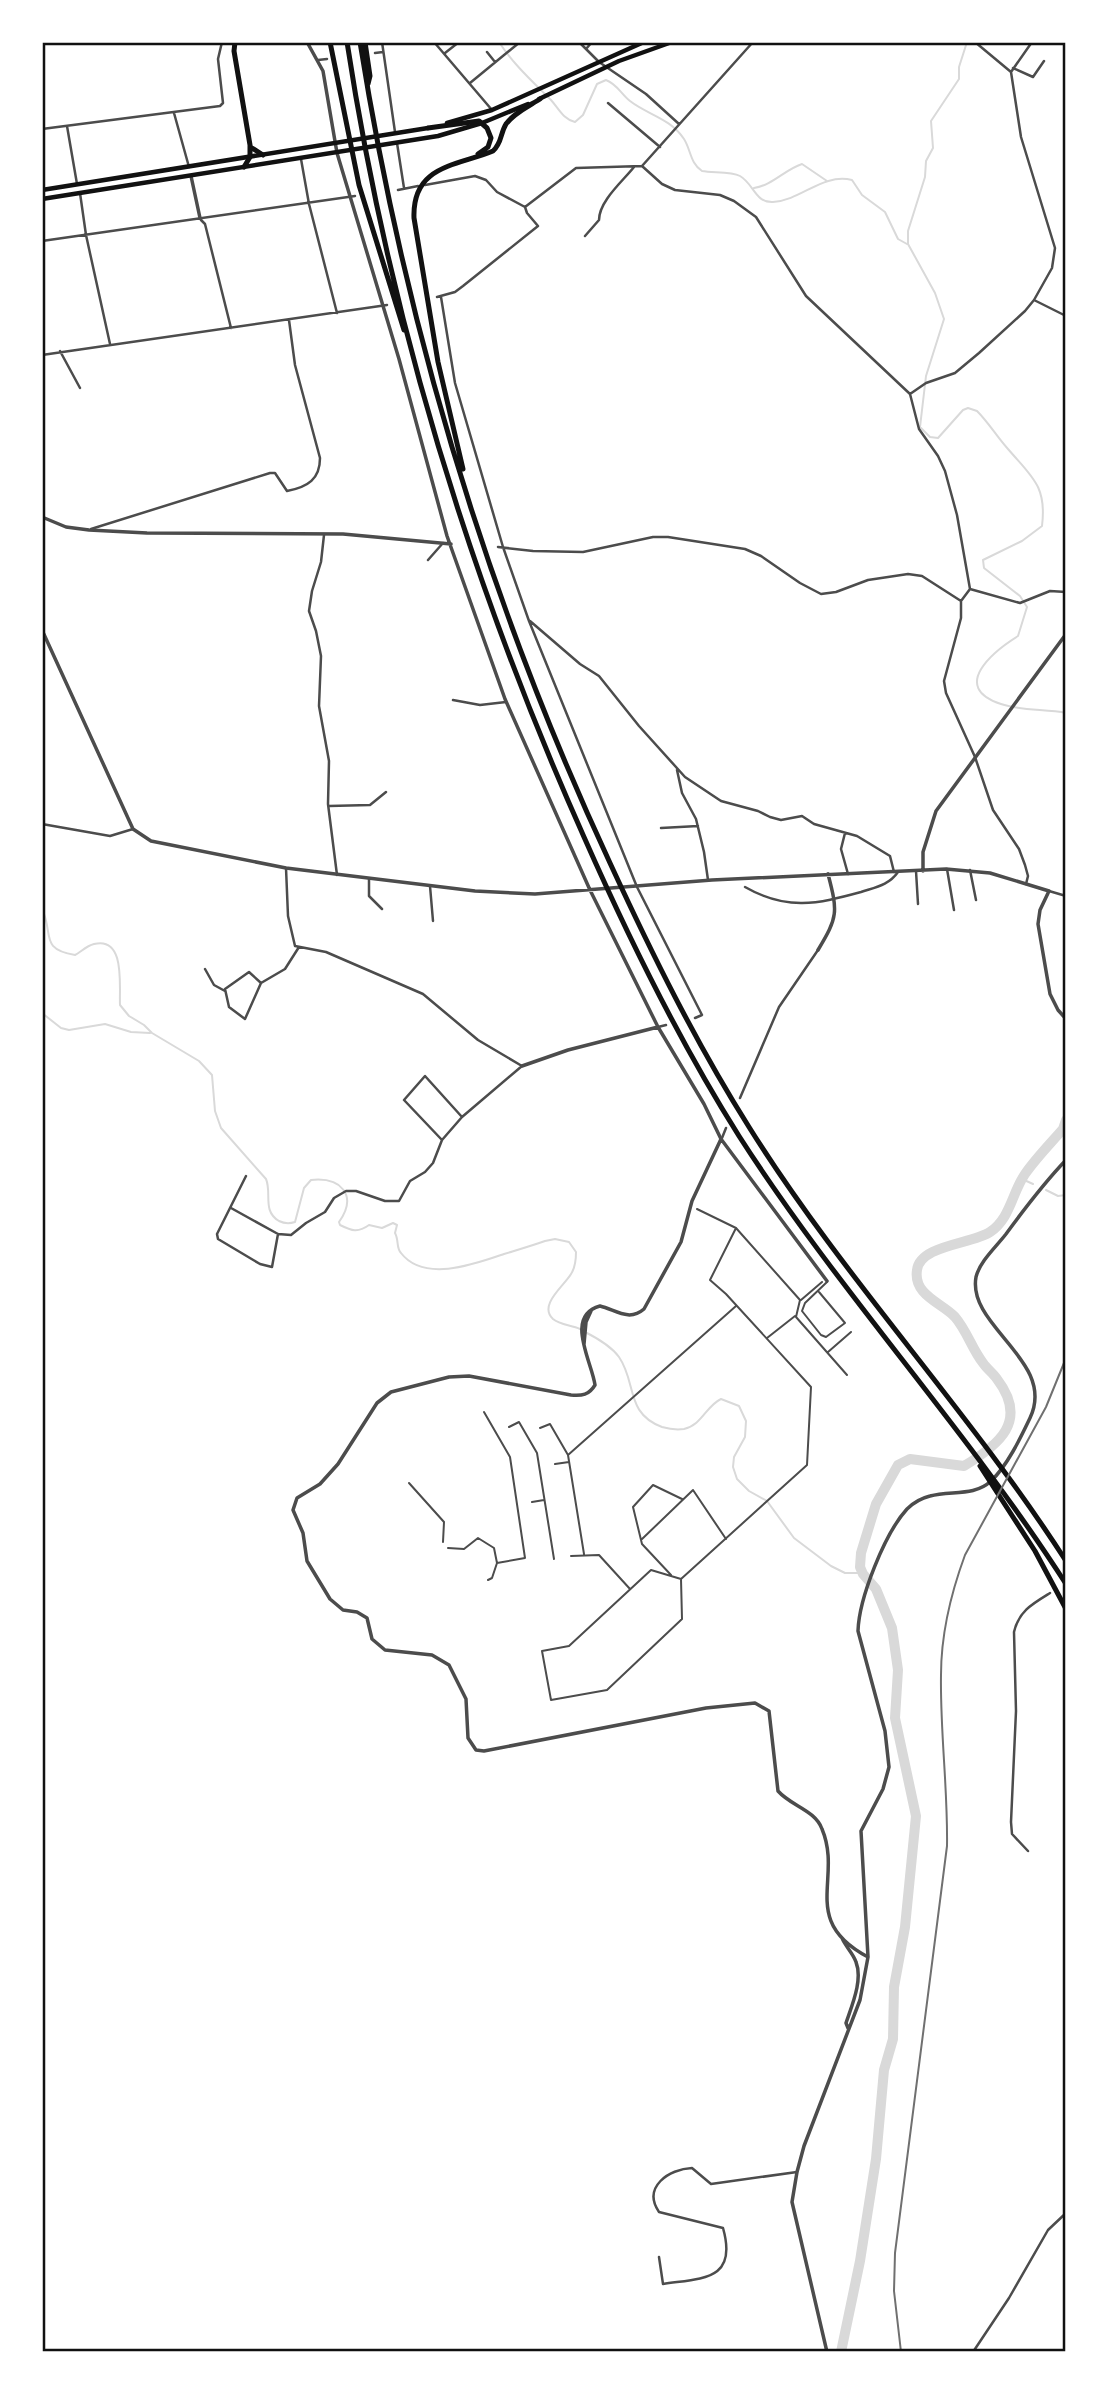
<svg xmlns="http://www.w3.org/2000/svg" width="1108" height="2394" font-family="Raleway,sans-serif">
<style>
.lines{fill:none;stroke-linecap:round;stroke-linejoin:round}
.stream{stroke:#d9d9d9;stroke-width:2}
.river{stroke:#d9d9d9;stroke-width:10}
.service{stroke:#4c4c4c;stroke-width:2}
.pedestrian{stroke:#4c4c4c;stroke-width:2}
.minor{stroke:#4c4c4c;stroke-width:2.5}
.tertiary{stroke:#4c4c4c;stroke-width:3.5}
.trunk{stroke:#111;stroke-width:4.5}
.motorway{stroke:#111;stroke-width:5}
.rail{stroke:#707070;stroke-width:2}
.neatline{fill:none;stroke:#111;stroke-width:2.5}
</style>
<rect width="100%" height="100%" fill="#fff"/>
<g class="lines">
<path class="stream" d="M 499,42 C 514,65 532,81 551,100 C 559,109 563,119 575,122 L 583,115 L 597,84 L 606,80 C 617,84 621,94 630,101 C 648,115 670,118 684,139 C 691,150 690,163 702,171 C 713,173 731,171 740,176 C 754,184 755,203 773,202 C 802,200 822,173 852,180 L 862,195 L 885,212 L 898,239 L 907,244
M 967,42 L 959,67 L 959,79 L 931,121 L 933,148 L 926,161 L 925,177 L 908,231 L 908,244 L 935,293 L 944,319 L 926,376 L 920,427 L 930,437 L 938,438 L 963,410 L 968,408 L 977,411 C 989,423 997,437 1008,449 C 1032,477 1047,486 1042,526 L 1022,541 L 983,560 L 984,568 L 1020,596 L 1027,607 L 1018,636 C 994,651 949,687 1001,704 C 1021,711 1045,709 1066,713
M 754,188 C 773,185 784,170 802,164 L 827,181
M 42,909 C 54,934 39,949 75,955 C 81,952 86,946 94,944 C 126,936 119,987 120,1005 L 129,1016 L 144,1025 L 152,1033 L 199,1061 L 212,1075 L 215,1111 L 221,1128 L 266,1179 C 272,1193 262,1211 279,1221 C 285,1224 289,1224 295,1222 L 304,1188 L 311,1180 C 341,1177 358,1195 339,1222 L 340,1225 C 352,1231 358,1233 369,1225 L 382,1228 L 393,1223 L 397,1225 L 395,1233 C 399,1240 396,1248 401,1253 C 424,1283 475,1264 504,1254 C 517,1250 531,1246 545,1241 L 555,1239 L 569,1242 L 576,1252 C 576,1260 575,1268 571,1274 C 564,1286 538,1305 553,1319 C 560,1325 571,1325 580,1329
M 42,1013 L 61,1028 L 69,1030 L 105,1024 L 131,1032 L 150,1033
M 1022,1179 L 1033,1184
M 1046,1190 L 1058,1196 L 1066,1195
M 585,1332 C 597,1338 611,1346 619,1357 C 637,1383 625,1413 662,1427 C 669,1429 677,1430 684,1429 C 702,1425 706,1406 721,1399 L 739,1406 L 746,1421 L 745,1437 L 734,1457 L 733,1467 L 737,1479 L 749,1491 L 767,1501 L 794,1538 L 831,1566 L 845,1573 L 862,1573"/>
<path class="river" d="M 841,2352 L 860,2261 L 876,2159 L 884,2070 L 893,2039 L 894,1987 L 905,1927 L 916,1816 L 895,1718 L 898,1670 L 892,1628 L 876,1589 L 863,1574 L 860,1567 L 861,1553 L 876,1504 L 898,1465 L 910,1459 L 964,1466 C 999,1445 1029,1421 997,1379 C 993,1373 987,1369 983,1363 C 972,1349 967,1331 955,1317 C 942,1303 913,1295 917,1270 C 920,1245 972,1244 990,1232 C 1010,1219 1012,1193 1025,1174 C 1036,1158 1050,1144 1063,1129 L 1066,1120"/>
<path class="service" d="M 819,1292 L 845,1323 L 826,1337 L 821,1335 L 802,1311 L 805,1303 L 827,1282"/>
<path class="pedestrian" d="M 697,1209 L 736,1228 L 800,1300 L 796,1317 L 847,1375
M 801,1300 L 822,1282
M 767,1338 L 795,1316
M 828,1352 L 851,1332
M 484,1412 L 510,1457 L 525,1558 L 497,1563
M 509,1427 L 519,1422 L 537,1453 L 554,1559
M 540,1428 L 550,1424 L 568,1455 L 584,1554
M 568,1455 L 736,1306
M 555,1464 L 569,1462
M 409,1483 L 444,1522 L 443,1542
M 532,1502 L 544,1500
M 641,1540 L 693,1490 L 726,1539
M 448,1548 L 464,1549 L 478,1538 L 494,1548 L 497,1563 L 492,1578 L 488,1580
M 571,1556 L 599,1555 L 630,1589
M 671,1575 L 642,1544 L 633,1507 L 653,1485 L 682,1499
M 681,1579 L 651,1570 L 569,1646 L 542,1651 L 551,1700 L 607,1690 L 682,1619 L 681,1579 L 807,1465 L 811,1387 L 726,1294 L 710,1280 L 736,1228"/>
<path class="minor" d="M 382,42 L 395,132
M 434,42 L 492,110
M 539,42 L 558,42
M 579,42 L 599,62 L 646,94 L 679,124
M 975,42 L 1011,72
M 586,49 L 592,42
M 487,52 L 495,62
M 375,53 L 383,52
M 445,53 L 459,42
M 318,60 L 327,59
M 1013,68 L 1033,77 L 1044,61
M 470,83 L 520,42
M 608,103 L 660,147
M 174,113 L 189,167
M 67,126 L 77,184
M 42,129 L 220,106 L 223,103 L 218,59 L 222,42
M 397,143 L 404,188
M 301,159 L 309,204 L 337,313
M 642,166 L 662,184 L 675,190 L 720,195 L 734,201 L 756,217 L 806,296 L 910,394 L 919,429 L 938,456 L 945,471 L 957,515 L 970,589 L 961,601 L 961,618 L 944,681 L 946,693 L 975,757 L 993,810 L 1019,849 L 1025,865 L 1028,876 L 1026,884
M 425,185 L 475,176 L 486,180 L 497,192 L 525,207 L 527,213 L 538,226 L 463,286 L 455,292 L 437,297
M 398,190 L 418,186
M 80,193 L 86,235 L 110,344
M 525,207 L 576,168 L 642,166 L 753,42
M 201,220 L 205,224 L 231,328
M 585,236 L 599,220 C 599,201 623,181 634,167
M 42,241 L 355,196
M 441,297 L 455,383 L 503,547 L 529,621 L 637,887 L 702,1015 L 695,1018
M 1034,300 L 1066,316
M 60,351 L 80,388
M 42,355 L 387,305
M 910,394 L 926,383 L 955,373 L 979,353 L 1025,311 L 1034,300 L 1052,268 L 1055,248 L 1021,137 L 1011,72 L 1032,42
M 91,529 L 270,473 L 275,473 L 287,491 C 308,487 320,479 320,458 L 295,365 L 289,320
M 324,535 L 321,562 L 312,591 L 309,611 L 316,631 L 321,656 L 319,706 L 329,761 L 328,804 L 337,875
M 498,547 L 533,551 L 583,552 L 653,537 L 668,537 L 745,549 L 761,556 L 800,583 L 821,594 L 836,592 L 868,580 L 908,574 L 922,576 L 961,601
M 428,560 L 443,543
M 970,589 L 1020,603 L 1050,591 L 1066,592
M 530,621 L 580,664 L 599,676 L 639,726 L 685,777 L 721,801 L 758,811 L 770,817 L 781,820 L 802,816 L 814,824 L 857,836 L 890,856 L 894,872
M 453,700 L 480,705 L 506,702
M 677,770 L 682,793 L 696,819 L 704,852 L 708,880
M 329,806 L 370,805 L 386,792
M 42,824 L 110,836 L 133,829
M 661,828 L 698,826
M 845,833 L 841,849 L 848,874
M 947,869 L 954,910
M 970,870 L 976,900
M 916,871 L 918,904
M 369,879 L 369,896 L 382,909
M 430,886 L 433,921
M 745,887 C 787,911 817,904 861,892 C 876,887 889,885 898,872
M 1049,891 L 1066,896
M 205,969 L 214,985 L 225,991
M 261,983 L 245,1019 L 229,1007 L 225,989 L 249,972 L 261,983 L 285,969 L 299,947
M 658,1027 L 666,1025
M 740,1098 L 779,1007 L 818,950
M 722,1138 L 726,1128
M 442,1140 L 404,1100 L 425,1076 L 462,1117
M 246,1176 L 217,1234 L 218,1239 L 260,1264 L 272,1267 L 278,1234
M 231,1208 L 278,1234 L 291,1235 L 306,1223 L 325,1212 L 334,1198 L 346,1191 L 356,1191 L 385,1201 L 399,1201 L 410,1181 L 425,1172 L 433,1163 L 442,1140 L 462,1117 L 522,1066 L 478,1040 L 423,994 L 326,952 L 295,946 L 288,916 L 286,868
M 1028,1851 L 1012,1834 L 1011,1822 L 1016,1711 L 1014,1632 C 1019,1611 1032,1604 1050,1593
M 659,2257 L 663,2284 C 702,2278 738,2281 723,2228 L 659,2212 C 642,2187 669,2169 692,2168 L 711,2184 L 797,2172
M 973,2352 L 1009,2298 L 1048,2230 L 1066,2213"/>
<path class="tertiary" d="M 307,42 L 323,71 L 337,153 L 399,359 L 447,536 L 505,699 L 590,890 L 658,1027 L 704,1104 L 721,1139 L 827,1281
M 191,176 L 200,218
M 42,517 L 66,527 L 89,530 L 147,533 L 343,534 L 451,544
M 42,630 L 133,829 L 151,841 L 286,868 L 475,891 L 535,894 L 712,880 L 946,869 L 990,873 L 1049,891 L 1040,910 L 1038,924 L 1050,994 L 1058,1010 L 1066,1019
M 923,871 L 923,852 L 936,811 L 1066,634
M 818,950 C 838,917 838,912 828,874
M 522,1066 L 568,1050 L 658,1027
M 721,1139 L 692,1201 L 681,1242 L 644,1309 C 629,1322 616,1310 600,1306 C 564,1316 592,1362 595,1385 C 589,1395 582,1396 571,1395 L 469,1376 L 449,1377 L 391,1392 L 377,1403 L 338,1464 L 320,1484 L 297,1498 L 293,1510 L 303,1533 L 307,1561 L 330,1599 L 343,1610 L 357,1612 L 367,1618 L 372,1639 L 385,1650 L 432,1655 L 449,1665 L 466,1699 L 468,1738 L 476,1750 L 484,1751 L 706,1708 L 755,1703 L 769,1711 L 778,1791 C 791,1806 815,1810 822,1829 C 843,1879 799,1920 868,1957
M 584,1344 L 586,1322 L 591,1311
M 842,1938 C 845,1946 853,1953 856,1962 C 863,1980 852,2005 846,2023 L 848,2028
M 827,2352 L 792,2202 L 797,2172 L 804,2146 L 860,2000 L 868,1957 L 861,1831 L 883,1789 L 889,1767 L 885,1731 L 858,1631 C 859,1598 885,1533 907,1509 C 913,1503 922,1498 930,1496 C 950,1490 974,1497 991,1481 C 1007,1466 1020,1439 1030,1418 C 1057,1361 967,1327 976,1277 C 980,1261 996,1247 1006,1234 C 1025,1208 1044,1183 1066,1160"/>
<path class="trunk" d="M 539,99 L 619,61 L 672,42
M 447,123 L 492,110 L 644,42
M 42,190 L 428,128
M 42,199 L 438,136 L 482,123 L 528,104"/>
<path class="motorway" d="M 235,42 L 234,51 L 250,145 L 250,157 L 244,167
M 330,42 L 359,185 L 404,330
M 347,42 C 389,316 471,584 584,837 C 629,939 679,1041 739,1136 C 839,1292 966,1428 1066,1584
M 360,42 C 405,325 489,603 610,863 C 652,954 696,1043 749,1127 C 844,1279 969,1410 1066,1561
M 365,42 L 370,76 L 368,84
M 428,128 L 479,121 L 487,128 L 491,138 L 488,147 L 478,154
M 252,148 L 263,155
M 463,469 L 438,362 L 414,218 C 412,165 457,166 493,151 C 502,143 500,134 506,124 C 514,113 529,106 540,99
M 980,1466 L 1035,1551 L 1066,1609"/>
<path class="rail" d="M 901,2352 L 894,2291 L 895,2253 L 947,1846 C 948,1789 940,1732 941,1675 C 941,1635 951,1593 965,1555 L 1046,1407 L 1066,1358"/>
</g>
<rect width="1108" height="2394" fill="none" stroke="#ffffff" stroke-width="88"/>
<rect x="44" y="44" width="1020" height="2306" class="neatline"/>
</svg>
